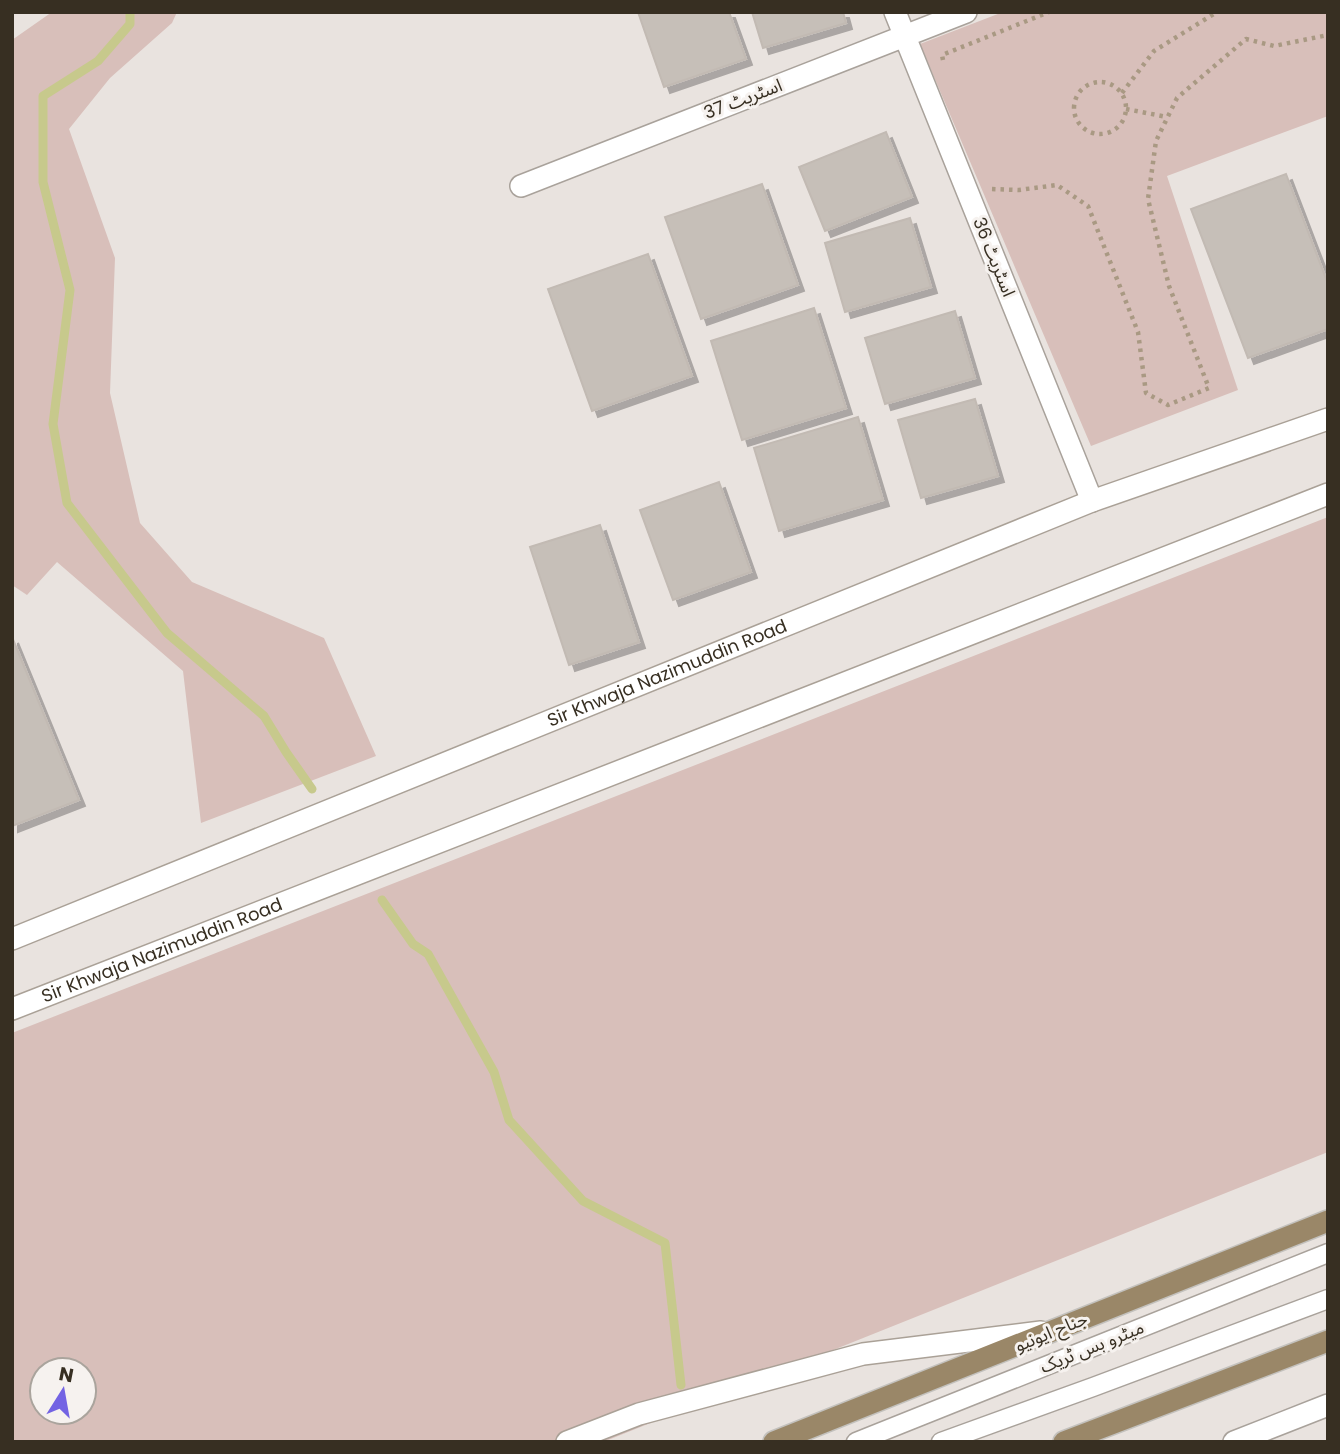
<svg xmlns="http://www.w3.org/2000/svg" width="1340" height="1454" font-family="Poppins,'Noto Sans Arabic',sans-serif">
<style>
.green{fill:#d8bfba;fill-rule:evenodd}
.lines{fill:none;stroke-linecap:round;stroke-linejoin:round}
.stream{stroke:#c7c98c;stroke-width:9}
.building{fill:#c6bfb8;stroke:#c2bab3;stroke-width:2;filter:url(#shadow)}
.lane-casing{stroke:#a9a29b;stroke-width:21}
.street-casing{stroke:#a9a29b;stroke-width:24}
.secondary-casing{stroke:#aaa197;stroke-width:24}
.primary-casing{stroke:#c3c1bd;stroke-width:24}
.path{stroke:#a99983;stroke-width:4.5;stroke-dasharray:3.5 5;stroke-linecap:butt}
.lane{stroke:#fff;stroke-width:18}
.street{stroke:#fff;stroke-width:21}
.secondary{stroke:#fff;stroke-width:21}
.primary{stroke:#9a8768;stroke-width:21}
.labels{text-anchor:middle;stroke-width:6;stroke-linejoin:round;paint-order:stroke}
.street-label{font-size:18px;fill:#372f22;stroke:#f6f2ef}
</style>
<defs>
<filter id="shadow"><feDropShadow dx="6" dy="6" stdDeviation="0" flood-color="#0004"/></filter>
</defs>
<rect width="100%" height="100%" fill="#e9e3df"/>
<path class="green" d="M 52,12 L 177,12 L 172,23 L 110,78 L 69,129 L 115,258 L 110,393 L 140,523 L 192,582 L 324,638 L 376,756 L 201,823 L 183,671 L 57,562 L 27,595 L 12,585 L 12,40 Z
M 1003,12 L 1328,12 L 1328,116 L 1167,176 L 1238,390 L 1091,446 L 920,44 Z
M 1328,517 L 1328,1152 L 603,1442 L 12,1442 L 12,1033 ZM 42,1370 L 84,1370 L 84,1412 L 42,1412 Z"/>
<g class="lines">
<path class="stream" d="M 130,12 L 130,24 L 98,61 L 43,96 L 43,182 L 70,290 L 53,424 L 67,503 L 167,633 L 264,716 L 286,752 L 312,789
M 382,900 L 413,944 L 428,954 L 494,1072 L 509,1120 L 583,1201 L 665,1243 L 681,1385"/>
</g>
<path class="building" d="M 638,12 L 729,12 L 746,59 L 664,87 Z
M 752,12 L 843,12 L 846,23 L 763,48 Z
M 886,132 L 912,197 L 825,231 L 799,167 Z
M 1286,174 L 1328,284 L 1328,329 L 1248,358 L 1191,209 Z
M 762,184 L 798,285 L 701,319 L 665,217 Z
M 910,218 L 931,287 L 845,312 L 825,243 Z
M 648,254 L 692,376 L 592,411 L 548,289 Z
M 814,308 L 846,408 L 742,440 L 711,341 Z
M 955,311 L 975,378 L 885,404 L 865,338 Z
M 975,399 L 998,476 L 921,498 L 898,420 Z
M 858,417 L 883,500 L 779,531 L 754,448 Z
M 719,482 L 751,572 L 673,600 L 640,510 Z
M 600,525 L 639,642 L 569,665 L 530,547 Z
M 12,637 L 79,800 L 12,826 Z"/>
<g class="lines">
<g class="lane-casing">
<path id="lane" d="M 856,1442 L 1328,1253
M 941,1442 L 1093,1387 L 1328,1299"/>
</g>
<g class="street-casing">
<path id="street" d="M 895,12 L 1092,501
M 521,186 L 966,12
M 1234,1442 L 1328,1405"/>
</g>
<g class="secondary-casing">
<g id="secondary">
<path id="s1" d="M 12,939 L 1092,501 L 1328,419"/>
<path id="s2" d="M 12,1009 L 1328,494"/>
<path d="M 567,1442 L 639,1414 L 863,1354 L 1041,1332"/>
</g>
</g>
<g class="primary-casing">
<path id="primary" d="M 774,1442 L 1328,1221
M 1064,1442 L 1328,1341"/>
</g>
<path class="path" d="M 943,60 L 942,55 L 1049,12
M1074 108a26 26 0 1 1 52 0a26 26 0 1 1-52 0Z
M 1122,93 L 1154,51 L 1217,12
M 1126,109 L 1167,117
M 992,189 L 1019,190 L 1057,185 L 1088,206 L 1138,332 L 1146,393 L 1168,405 L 1209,388 L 1169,286 L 1148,199 L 1156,141 L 1177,98 L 1246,39 L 1274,46 L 1328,35"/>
<use href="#lane" class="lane"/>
<use href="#street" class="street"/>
<use href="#secondary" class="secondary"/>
<use href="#primary" class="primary"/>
</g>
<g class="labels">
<g class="street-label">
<text transform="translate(743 99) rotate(-21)" y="6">اسٹریٹ 37</text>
<text transform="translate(994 257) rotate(68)" y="6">اسٹریٹ 36</text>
<text dy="6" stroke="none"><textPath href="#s1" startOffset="707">Sir Khwaja Nazimuddin Road</textPath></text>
<text dy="6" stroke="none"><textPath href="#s2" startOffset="161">Sir Khwaja Nazimuddin Road</textPath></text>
<text transform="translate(1051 1332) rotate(-22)" y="6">جناح ایونیو</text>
<text transform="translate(1092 1347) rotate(-22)" y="6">میٹرو بس ٹریک</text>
</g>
</g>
<rect width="1340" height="1454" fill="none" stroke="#372f22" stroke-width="28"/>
<g transform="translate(63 1391) rotate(11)"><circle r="33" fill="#f6f2ef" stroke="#aaa49d" stroke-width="2"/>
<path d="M0-5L12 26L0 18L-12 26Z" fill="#7363e3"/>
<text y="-10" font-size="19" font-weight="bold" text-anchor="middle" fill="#372f22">N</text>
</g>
</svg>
